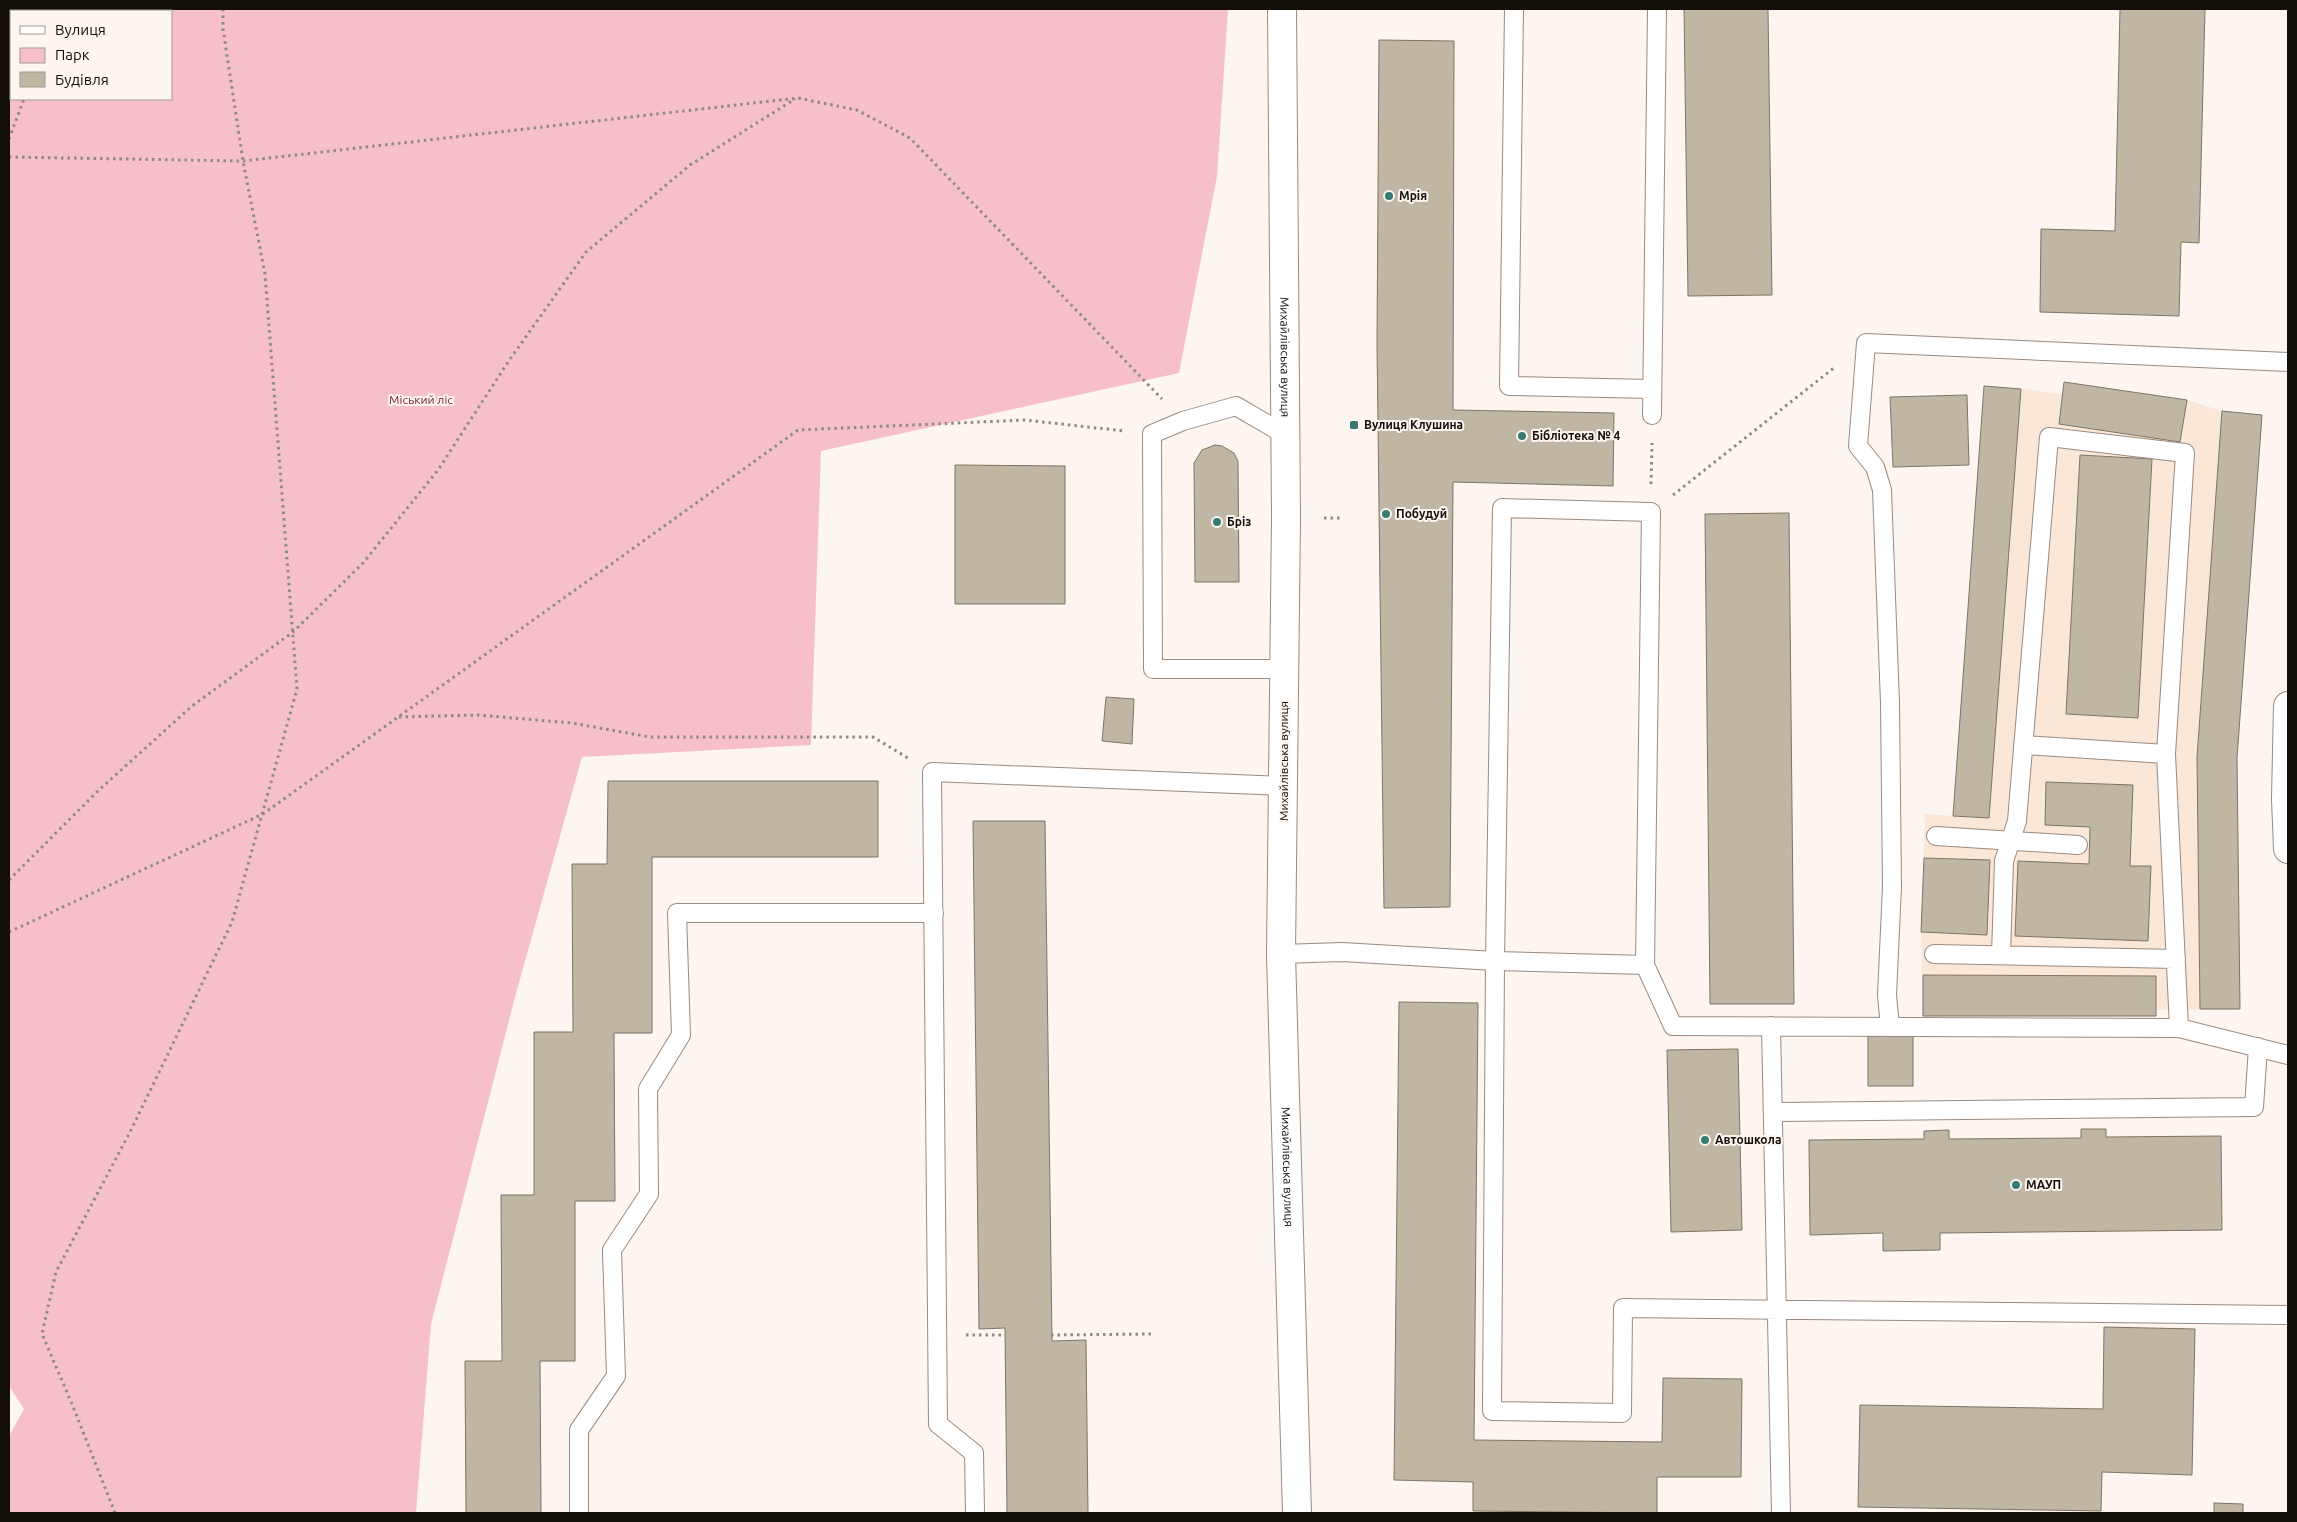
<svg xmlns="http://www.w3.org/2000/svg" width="2297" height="1522" font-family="Ubuntu,sans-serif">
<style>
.built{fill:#fbe7d8}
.green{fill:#f7c0c9;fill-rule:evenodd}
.building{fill:#c0b6a4;stroke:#7e7564}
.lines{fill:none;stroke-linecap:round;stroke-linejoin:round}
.lane-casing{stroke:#9b8a7e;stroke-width:20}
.street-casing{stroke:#9b8a7e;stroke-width:30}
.secondary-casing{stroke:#9b8a7e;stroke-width:30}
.path{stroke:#908984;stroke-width:3;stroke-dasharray:2.5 4;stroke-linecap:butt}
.lane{stroke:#fff;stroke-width:18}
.street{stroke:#fff;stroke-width:28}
.secondary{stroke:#fff;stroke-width:28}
.poi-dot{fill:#357b71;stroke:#fdf5ef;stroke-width:2}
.labels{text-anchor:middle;stroke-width:4;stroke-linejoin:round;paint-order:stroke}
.poi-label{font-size:12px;font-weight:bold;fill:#140e09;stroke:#fdf5ef;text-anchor:start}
.street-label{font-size:12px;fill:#140e09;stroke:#fdf5ef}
.park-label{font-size:12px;fill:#731734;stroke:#fdf5ef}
</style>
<rect width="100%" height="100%" fill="#fdf5ef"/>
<path class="built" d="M 2021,389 L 2062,394 L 2187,400 L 2222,411 L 2262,415 L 2237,758 L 2240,1009 L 2156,1010 L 2156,1016 L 1923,1016 L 1921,932 L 1925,814 L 1953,816 Z"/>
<path class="green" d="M 9,9 L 1228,9 L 1217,176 L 1179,373 L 821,451 L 811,745 L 582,757 L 515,997 L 431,1324 L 416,1513 L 9,1513 L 9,1436 L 24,1409 L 9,1386 ZM 11,11 L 171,11 L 171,99 L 11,99 Z"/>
<path class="building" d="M 1684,9 L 1768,9 L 1772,295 L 1688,296 Z
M 2120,9 L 2205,9 L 2199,243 L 2181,242 L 2179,316 L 2040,312 L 2041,229 L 2115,231 Z
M 1379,40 L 1454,41 L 1453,410 L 1614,413 L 1613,486 L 1453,482 L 1450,907 L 1384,908 L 1377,345 Z
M 2064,382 L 2187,400 L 2180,442 L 2059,424 Z
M 1984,386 L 2021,389 L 1989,818 L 1953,816 Z
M 1967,395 L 1969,465 L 1893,467 L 1890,397 Z
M 2222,411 L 2262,415 L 2237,758 L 2240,1009 L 2200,1009 L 2197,757 Z
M 1215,445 L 1222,446 L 1234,453 L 1238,461 L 1239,582 L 1195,582 L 1194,463 L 1202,450 Z
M 2080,455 L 2152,459 L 2138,718 L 2066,714 Z
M 955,465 L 1065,466 L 1065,604 L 955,604 Z
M 1789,513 L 1794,1004 L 1710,1004 L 1705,514 Z
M 1106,697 L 1134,699 L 1132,744 L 1102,741 Z
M 608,781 L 878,781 L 878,857 L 652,857 L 652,1033 L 614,1033 L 615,1201 L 575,1201 L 575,1361 L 540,1361 L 541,1513 L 466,1513 L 465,1361 L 502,1361 L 501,1195 L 534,1195 L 534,1032 L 573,1032 L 572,864 L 607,864 Z
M 2046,782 L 2133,785 L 2130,866 L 2151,866 L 2148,941 L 2015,936 L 2018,861 L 2089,864 L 2090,827 L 2045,825 Z
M 973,821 L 1045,821 L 1052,1341 L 1086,1340 L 1088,1513 L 1007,1513 L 1005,1328 L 979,1329 Z
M 1924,858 L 1990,860 L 1987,935 L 1921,932 Z
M 1923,975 L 2156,976 L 2156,1016 L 1923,1016 Z
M 1399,1002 L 1478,1003 L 1474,1440 L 1662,1442 L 1663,1378 L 1742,1379 L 1741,1477 L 1657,1477 L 1657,1513 L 1473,1511 L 1473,1482 L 1394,1480 Z
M 1868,1036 L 1913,1036 L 1913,1086 L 1868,1086 Z
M 1738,1049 L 1742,1230 L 1671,1232 L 1667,1050 Z
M 2081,1129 L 2106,1129 L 2106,1137 L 2221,1136 L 2222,1230 L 1940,1233 L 1940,1250 L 1883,1251 L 1883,1233 L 1810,1235 L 1809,1140 L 1924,1139 L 1924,1131 L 1949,1130 L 1949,1139 L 2081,1138 Z
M 2104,1327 L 2195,1329 L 2192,1475 L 2102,1472 L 2101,1511 L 1858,1507 L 1860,1405 L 2103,1409 Z
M 2214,1503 L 2243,1504 L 2243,1513 L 2214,1513 Z"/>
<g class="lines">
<g class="lane-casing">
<path id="lane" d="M 1514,9 L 1509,386 L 1652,389
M 1652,415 L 1657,9
M 1284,434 L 1236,406 L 1183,421 L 1152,434 L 1153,669 L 1284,669
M 2023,745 L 2166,754
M 1936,836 L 2078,845
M 1281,954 L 1342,952 L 1495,961 L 1645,965
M 1934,954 L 2176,959
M 2001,955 L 2004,861 L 2017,821 L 2049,437 L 2185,453 L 2166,754 L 2179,1028
M 1771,1026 L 1781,1513
M 1890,1027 L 1887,995 L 1892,887 L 1890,703 L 1882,490 L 1875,467 L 1858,446 L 1866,343 L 2288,362
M 2288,1055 L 2179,1028 L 1673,1026 L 1645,965 L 1651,512 L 1502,508 L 1495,961 L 1492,1411 L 1622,1413 L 1623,1308 L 2288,1315
M 1773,1112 L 2254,1107 L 2258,1047
M 579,1513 L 579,1430 L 616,1376 L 612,1250 L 649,1194 L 648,1089 L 681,1035 L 677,913 L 934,913
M 975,1513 L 974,1453 L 938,1424 L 932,772 L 1284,786"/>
</g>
<g class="street-casing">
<path id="street" d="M 2288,706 L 2286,799 L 2288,849"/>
</g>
<g class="secondary-casing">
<g id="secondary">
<path id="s1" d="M 1282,9 L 1286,517 L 1281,954 L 1297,1513"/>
</g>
</g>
<path class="path" d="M 40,11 L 40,9
M 97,11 L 99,9
M 9,139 L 24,99
M 9,157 L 243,161 L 798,98 L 857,110 L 910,138 L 1162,399
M 1651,484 L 1652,443
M 1673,495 L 1835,367
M 1324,518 L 1342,518
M 399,717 L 478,715 L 572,723 L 650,737 L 873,737 L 908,758
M 9,880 L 99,790 L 192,706 L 293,632 L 363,563 L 438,470 L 508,362 L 586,252 L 690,165 L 795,99
M 9,932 L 263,814 L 798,430 L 1025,420 L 1124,431
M 966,1335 L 1005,1335
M 1051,1335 L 1154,1334
M 115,1513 L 72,1404 L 42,1334 L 56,1272 L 131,1130 L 232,922 L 297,689 L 265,274 L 243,161 L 223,29 L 223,9"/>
<use href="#lane" class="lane"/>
<use href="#street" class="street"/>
<use href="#secondary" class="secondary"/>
</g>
<g class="poi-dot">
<circle cx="1389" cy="196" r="5"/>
<rect x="1349" y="420" width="10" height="10" rx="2.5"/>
<circle cx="1522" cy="436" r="5"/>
<circle cx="1386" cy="514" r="5"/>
<circle cx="1217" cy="522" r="5"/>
<circle cx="1705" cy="1140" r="5"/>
<circle cx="2016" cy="1185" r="5"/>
</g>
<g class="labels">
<g class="poi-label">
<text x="1399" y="200">Мрія</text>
<text x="1364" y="429">Вулиця Клушина</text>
<text x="1532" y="440">Бібліотека № 4</text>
<text x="1396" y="518">Побудуй</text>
<text x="1227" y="526">Бріз</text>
<text x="1715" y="1144">Автошкола</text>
<text x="2026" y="1189">МАУП</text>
</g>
<g class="street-label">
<text dy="4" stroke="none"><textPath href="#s1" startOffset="348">Михайлівська вулиця</textPath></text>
<text transform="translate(1284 761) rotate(-90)" y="4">Михайлівська вулиця</text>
<text dy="4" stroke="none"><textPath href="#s1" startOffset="1158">Михайлівська вулиця</textPath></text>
</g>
<g class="park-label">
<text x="421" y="404">Міський ліс</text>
</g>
</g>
<rect width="2297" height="1522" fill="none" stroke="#140e09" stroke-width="20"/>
<rect x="10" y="10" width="162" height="90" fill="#fdf5ef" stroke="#a09993"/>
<rect x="20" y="26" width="25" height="8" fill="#ffffff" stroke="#a09993"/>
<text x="55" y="35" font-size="15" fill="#140e09">Вулиця</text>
<rect x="20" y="48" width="25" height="15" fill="#f7c0c9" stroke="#a09993"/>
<text x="55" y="60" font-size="15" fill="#140e09">Парк</text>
<rect x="20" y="72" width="25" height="15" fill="#c0b6a4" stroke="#a09993"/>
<text x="55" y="85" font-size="15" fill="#140e09">Будівля</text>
</svg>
